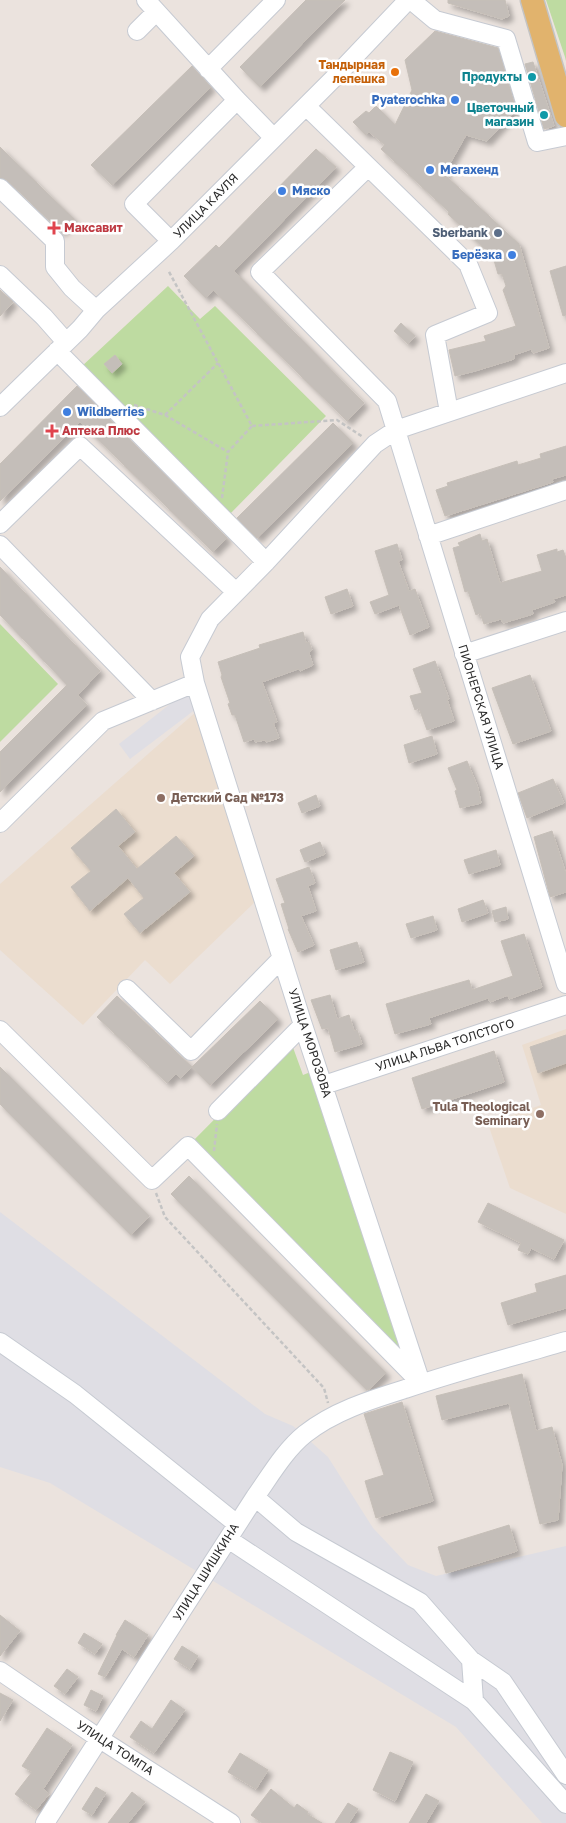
<svg xmlns="http://www.w3.org/2000/svg" width="566" height="1823" font-family="'Golos Text',sans-serif">
<style>
.industrial{fill:#dfdee4}
.education{fill:#ebddcf}
.green{fill:#bedba1}
.building{fill:#c4beb9;stroke:#c6bfb8;filter:url(#shadow)}
.lines{fill:none;stroke-linecap:round;stroke-linejoin:round}
.minor-casing{stroke:#c6cad2;stroke-width:20}
.major-casing{stroke:#c4c4c4;stroke-width:25}
.path{stroke:#c4c4c4;stroke-width:2.5;stroke-dasharray:4 2.5;stroke-linecap:butt}
.minor{stroke:#fff;stroke-width:18}
.major{stroke:#e1b36d;stroke-width:22}
.food-dot{fill:#e8710a;stroke:#fff;stroke-width:2}
.culture-dot{fill:#0f9aa8;stroke:#fff;stroke-width:2}
.shop-dot{fill:#3f7fe0;stroke:#fff;stroke-width:2}
.health-dot{fill:#e0444e;stroke:#fff;stroke-width:2}
.service-dot{fill:#5c6f8a;stroke:#fff;stroke-width:2}
.education-dot{fill:#8d6e63;stroke:#fff;stroke-width:2}
.labels{text-anchor:middle;stroke-width:5;stroke-linejoin:round;paint-order:stroke}
.food-label{font-size:12px;font-weight:bold;fill:#c56008;stroke:#fff;text-anchor:end}
.culture-label{font-size:12px;font-weight:bold;fill:#0d838f;stroke:#fff;text-anchor:end}
.shop-label{font-size:12px;font-weight:bold;fill:#366cbe;stroke:#fff;text-anchor:start}
.street-label{font-size:12px;fill:#2b2b2b;stroke:#fff}
.health-label{font-size:12px;font-weight:bold;fill:#be3a42;stroke:#fff;text-anchor:start}
.service-label{font-size:12px;font-weight:bold;fill:#4e5e75;stroke:#fff;text-anchor:end}
.education-label{font-size:12px;font-weight:bold;fill:#785e54;stroke:#fff;text-anchor:start}
</style>
<defs>
<filter id="shadow"><feDropShadow dx="4.5" dy="4.5" stdDeviation="2.5" flood-color="#0004"/></filter>
</defs>
<rect width="100%" height="100%" fill="#ebe3de"/>
<path class="industrial" d="M 188,690 L 196,709 L 130,759 L 119,744 Z
M 0,1212 L 265,1414 L 293,1426 L 328,1457 L 373,1528 L 408,1565 L 436,1576 L 566,1546 L 566,1823 L 542,1823 L 456,1727 L 50,1483 L 0,1467 Z"/>
<path class="education" d="M 197,711 L 257,900 L 170,984 L 145,960 L 83,1025 L 0,950 L 0,884 Z
M 566,1029 L 566,1214 L 510,1188 L 488,1124 L 541,1105 L 522,1045 Z"/>
<path class="green" d="M 546,0 L 566,0 L 566,61 L 565,57 Z
M 168,286 L 200,319 L 215,306 L 326,416 L 229,515 L 81,367 Z
M 0,624 L 58,684 L 0,742 Z
M 291,1042 L 303,1075 L 313,1071 L 409,1361 L 192,1142 Z"/>
<path class="building" d="M 306,0 L 345,0 L 260,87 L 240,67 Z
M 448,0 L 505,0 L 509,16 L 502,19 L 448,3 Z
M 435,31 L 498,48 L 516,110 L 487,141 L 466,135 L 444,174 L 519,244 L 549,348 L 533,353 L 531,349 L 514,355 L 514,359 L 475,371 L 455,376 L 449,350 L 486,341 L 484,336 L 516,326 L 503,290 L 506,286 L 502,274 L 498,274 L 493,257 L 448,214 L 449,212 L 381,149 L 385,145 L 369,132 L 366,135 L 353,122 L 366,111 L 369,113 L 376,106 L 395,125 L 412,90 L 405,60 Z
M 533,62 L 554,126 L 544,129 L 525,64 Z
M 192,66 L 211,87 L 112,185 L 91,165 Z
M 0,147 L 74,219 L 61,232 L 7,180 L 0,178 Z
M 316,149 L 336,167 L 234,271 L 364,403 L 347,421 L 213,290 L 206,298 L 184,276 L 216,245 L 219,248 Z
M 566,266 L 566,315 L 563,316 L 550,271 Z
M 0,290 L 13,302 L 0,316 Z
M 401,323 L 415,336 L 408,344 L 394,331 Z
M 115,355 L 122,364 L 112,373 L 104,364 Z
M 77,386 L 227,538 L 213,552 L 80,422 L 0,501 L 0,464 Z
M 333,423 L 353,443 L 257,538 L 237,518 Z
M 566,446 L 566,475 L 552,479 L 553,482 L 445,516 L 436,490 L 448,486 L 447,483 L 517,461 L 518,465 L 541,458 L 540,454 Z
M 480,534 L 482,541 L 487,539 L 500,583 L 542,571 L 537,555 L 557,549 L 557,552 L 563,550 L 566,558 L 566,595 L 553,599 L 555,602 L 532,610 L 533,614 L 503,623 L 501,619 L 484,624 L 480,613 L 476,615 L 468,591 L 465,592 L 453,548 L 460,546 L 458,543 Z
M 397,544 L 402,560 L 398,561 L 409,591 L 415,589 L 429,627 L 410,635 L 399,605 L 375,614 L 370,602 L 389,595 L 375,551 Z
M 0,567 L 100,671 L 78,695 L 87,705 L 0,792 L 0,752 L 67,685 L 0,615 Z
M 347,589 L 353,606 L 331,614 L 325,597 Z
M 303,632 L 306,643 L 309,642 L 312,650 L 309,653 L 313,665 L 300,671 L 298,669 L 262,682 L 277,722 L 273,723 L 279,738 L 266,742 L 265,740 L 255,742 L 254,739 L 244,742 L 235,715 L 232,715 L 228,704 L 230,703 L 221,677 L 222,675 L 218,662 L 260,648 L 259,645 Z
M 435,661 L 449,699 L 447,699 L 454,721 L 427,730 L 419,708 L 415,710 L 410,696 L 422,693 L 413,669 Z
M 530,675 L 551,731 L 513,744 L 492,688 Z
M 432,736 L 437,754 L 409,763 L 404,745 Z
M 467,761 L 478,788 L 481,803 L 460,808 L 455,791 L 457,790 L 448,768 Z
M 553,779 L 564,803 L 527,818 L 518,793 Z
M 316,795 L 320,806 L 302,813 L 298,803 Z
M 116,809 L 135,832 L 118,846 L 137,869 L 176,836 L 194,856 L 174,873 L 190,892 L 140,933 L 124,914 L 144,898 L 128,878 L 90,911 L 71,887 L 91,871 L 71,848 Z
M 552,831 L 566,874 L 566,892 L 550,897 L 534,837 Z
M 320,842 L 325,854 L 305,862 L 300,850 Z
M 496,850 L 500,865 L 469,874 L 464,860 Z
M 309,867 L 315,883 L 308,886 L 316,911 L 301,916 L 314,945 L 298,952 L 288,929 L 289,929 L 281,904 L 285,903 L 276,879 Z
M 483,900 L 488,913 L 462,922 L 458,909 Z
M 506,907 L 508,919 L 495,922 L 492,911 Z
M 433,916 L 437,930 L 411,938 L 406,924 Z
M 524,934 L 542,987 L 509,999 L 508,995 L 490,1002 L 488,998 L 429,1018 L 431,1024 L 395,1034 L 386,1004 L 469,980 L 472,990 L 513,976 L 501,941 Z
M 357,942 L 364,962 L 336,970 L 330,950 Z
M 330,995 L 337,1019 L 349,1015 L 354,1031 L 357,1030 L 362,1044 L 335,1052 L 328,1028 L 322,1029 L 311,1000 Z
M 117,996 L 192,1067 L 180,1078 L 176,1074 L 167,1083 L 97,1017 Z
M 260,1001 L 278,1019 L 210,1085 L 192,1067 Z
M 566,1035 L 566,1063 L 538,1073 L 530,1047 Z
M 494,1051 L 504,1082 L 422,1109 L 412,1078 Z
M 0,1067 L 149,1216 L 131,1235 L 0,1104 Z
M 189,1176 L 386,1373 L 370,1389 L 367,1390 L 171,1194 Z
M 488,1203 L 564,1240 L 554,1259 L 531,1248 L 528,1254 L 518,1250 L 521,1243 L 478,1222 Z
M 566,1275 L 566,1308 L 508,1325 L 501,1303 L 537,1292 L 535,1284 Z
M 522,1374 L 536,1431 L 552,1427 L 562,1465 L 558,1520 L 540,1524 L 509,1403 L 442,1420 L 436,1396 Z
M 402,1402 L 433,1501 L 376,1518 L 365,1481 L 384,1475 L 364,1414 Z
M 509,1525 L 517,1551 L 446,1573 L 438,1547 Z
M 0,1615 L 20,1631 L 0,1656 Z
M 125,1620 L 148,1635 L 134,1657 L 122,1649 L 105,1677 L 98,1674 L 117,1635 L 116,1635 Z
M 84,1633 L 102,1644 L 95,1654 L 78,1643 Z
M 182,1646 L 198,1656 L 190,1669 L 174,1659 Z
M 67,1669 L 78,1677 L 65,1694 L 54,1686 Z
M 91,1690 L 103,1696 L 96,1711 L 84,1705 Z
M 0,1693 L 13,1700 L 0,1721 Z
M 171,1700 L 185,1710 L 154,1753 L 130,1737 L 141,1721 L 152,1729 Z
M 47,1728 L 72,1745 L 43,1789 L 49,1794 L 36,1810 L 15,1794 L 32,1772 L 22,1766 Z
M 390,1752 L 413,1762 L 395,1801 L 373,1790 Z
M 240,1753 L 268,1770 L 256,1789 L 228,1772 Z
M 96,1787 L 106,1793 L 92,1815 L 82,1809 Z
M 271,1789 L 294,1808 L 297,1804 L 308,1812 L 307,1814 L 322,1823 L 262,1823 L 251,1815 Z
M 132,1792 L 145,1802 L 128,1823 L 108,1823 Z
M 426,1794 L 439,1801 L 426,1823 L 409,1823 Z
M 348,1803 L 358,1809 L 349,1823 L 335,1823 Z"/>
<g class="lines">
<g class="minor-casing">
<path id="minor" d="M 146,0 L 237,100 L 274,138
M 411,0 L 435,20 L 506,39 L 537,142 L 566,136
M 137,31 L 156,12
M 208,69 L 276,0
M 306,106 L 468,264 L 488,313 L 435,335 L 449,412
M 368,167 L 260,272 L 387,401 L 566,984
M 0,188 L 55,241 L 55,267 L 72,288 L 96,310
M 171,241 L 134,204 L 237,100
M 0,275 L 44,317 L 66,342
M 57,351 L 266,562
M 0,407 L 80,329 L 96,310 L 171,241 L 334,78 L 408,0
M 0,524 L 80,446 L 236,592
M 428,536 L 566,490
M 0,545 L 152,701
M 464,654 L 566,621
M 195,683 L 190,657 L 210,619 L 266,562 L 375,444 L 396,430 L 566,373
M 0,823 L 103,721 L 195,683 L 303,1025 L 421,1383
M 127,989 L 191,1051 L 282,958
M 0,1030 L 152,1180 L 188,1146 L 417,1379
M 324,1085 L 566,1005
M 218,1111 L 303,1025
M 0,1342 L 75,1394 L 237,1524
M 255,1497 L 296,1532 L 420,1602 L 471,1660 L 474,1701
M 228,1539 L 474,1701 L 566,1804
M 471,1660 L 503,1682 L 566,1775
M 0,1671 L 100,1739 L 231,1823
M 45,1823 L 255,1497 C 270,1476 285,1450 305,1434 C 334,1411 370,1400 405,1389 C 458,1371 512,1357 566,1341"/>
</g>
<g class="major-casing">
<path id="major" d="M 532,0 L 566,116"/>
</g>
<path class="path" d="M 134,405 L 165,415 L 228,452 L 252,426 L 168,270
M 165,415 L 218,363
M 252,426 L 337,420 L 363,437
M 222,498 L 228,452
M 214,1151 L 217,1124
M 156,1193 L 165,1217 L 324,1388 L 328,1403"/>
<use href="#minor" class="minor"/>
<use href="#major" class="major"/>
</g>
<circle class="food-dot" cx="395" cy="72" r="5"/>
<g class="culture-dot">
<circle cx="532" cy="77" r="5"/>
<circle cx="544" cy="115" r="5"/>
</g>
<g class="shop-dot">
<circle cx="455" cy="100" r="5"/>
<circle cx="430" cy="170" r="5"/>
<circle cx="282" cy="191" r="5"/>
<circle cx="512" cy="255" r="5"/>
<circle cx="67" cy="412" r="5"/>
</g>
<g class="health-dot">
<path d="M51.5 220.5h5v5h5v5h-5v5h-5v-5h-5v-5h5z"/>
<path d="M49.5 423.5h5v5h5v5h-5v5h-5v-5h-5v-5h5z"/>
</g>
<circle class="service-dot" cx="498" cy="233" r="5"/>
<g class="education-dot">
<circle cx="161" cy="798" r="5"/>
<circle cx="540" cy="1114" r="5"/>
</g>
<g class="labels">
<g class="food-label">
<text x="385" y="69">Тандырная<tspan x="385" dy="14">лепешка</tspan></text>
</g>
<g class="culture-label">
<text x="522" y="81">Продукты</text>
<text x="534" y="112">Цветочный<tspan x="534" dy="14">магазин</tspan></text>
</g>
<g class="shop-label">
<text x="445" y="104" text-anchor="end">Pyaterochka</text>
<text x="440" y="174">Мегахенд</text>
<text x="292" y="195">Мяско</text>
<text x="502" y="259" text-anchor="end">Берёзка</text>
<text x="77" y="416">Wildberries</text>
</g>
<g class="street-label">
<text transform="translate(206 206) rotate(-45)" y="4">УЛИЦА КАУЛЯ</text>
<text transform="translate(481 707) rotate(73)" y="4">ПИОНЕРСКАЯ УЛИЦА</text>
<text transform="translate(310 1043) rotate(72)" y="4">УЛИЦА МОРОЗОВА</text>
<text transform="translate(445 1045) rotate(-18)" y="4">УЛИЦА ЛЬВА ТОЛСТОГО</text>
<text transform="translate(206 1572) rotate(-58)" y="4">УЛИЦА ШИШКИНА</text>
<text transform="translate(115 1748) rotate(33)" y="4">УЛИЦА ТОМПА</text>
</g>
<g class="health-label">
<text x="64" y="232">Максавит</text>
<text x="62" y="435">Аптека Плюс</text>
</g>
<g class="service-label">
<text x="488" y="237">Sberbank</text>
</g>
<g class="education-label">
<text x="171" y="802">Детский Сад №173</text>
<text x="530" y="1111" text-anchor="end">Tula Theological<tspan x="530" dy="14">Seminary</tspan></text>
</g>
</g>
</svg>
